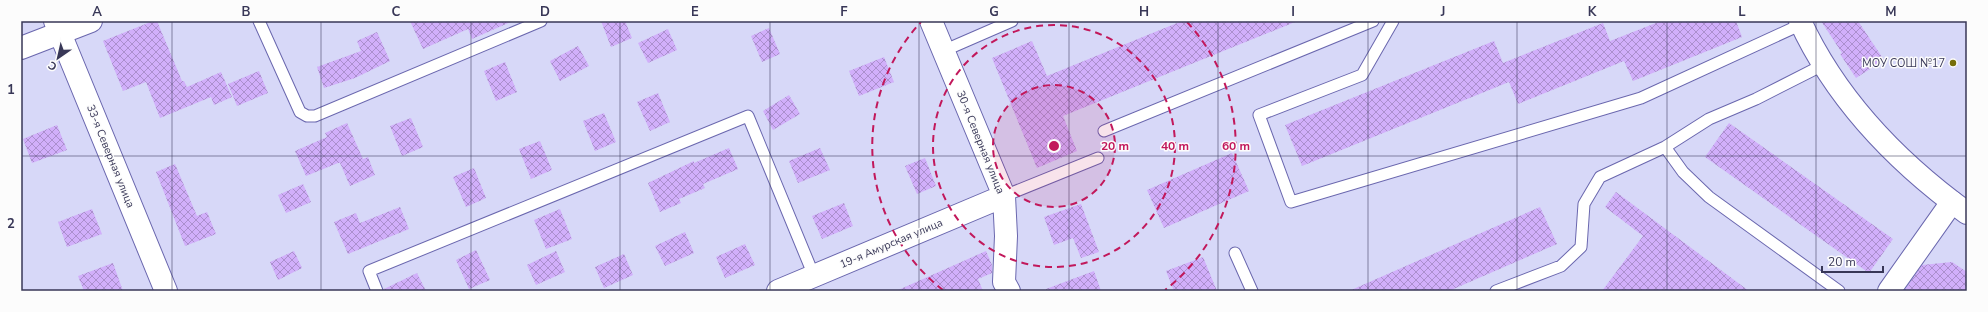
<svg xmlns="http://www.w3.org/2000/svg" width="1988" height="312" font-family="'Nunito Sans',sans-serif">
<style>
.building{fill:url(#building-cross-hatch)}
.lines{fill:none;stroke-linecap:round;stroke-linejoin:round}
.service-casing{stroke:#6a67ae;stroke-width:13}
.minor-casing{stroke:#6a67ae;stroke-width:24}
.tertiary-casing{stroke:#6a67ae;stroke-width:24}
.service{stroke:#fff;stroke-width:11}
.minor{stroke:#fff;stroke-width:22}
.tertiary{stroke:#fff;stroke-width:22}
.grid{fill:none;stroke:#383757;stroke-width:1;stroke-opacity:0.55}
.ring{fill:none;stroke:#c2185b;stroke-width:2;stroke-dasharray:7 5}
.poi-dot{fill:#756d0a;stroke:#fcfcfc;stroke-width:1.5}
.labels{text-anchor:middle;stroke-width:3;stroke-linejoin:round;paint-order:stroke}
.poi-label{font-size:11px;fill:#383757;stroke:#fcfcfc;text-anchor:end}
.street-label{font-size:11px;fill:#383757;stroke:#fcfcfc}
.centre{fill:#c2185b;stroke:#fcfcfc;stroke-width:2}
.ring-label{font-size:12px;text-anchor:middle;font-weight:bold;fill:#c2185b;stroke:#fcfcfc;stroke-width:3;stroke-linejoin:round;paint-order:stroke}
.neatline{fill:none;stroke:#383757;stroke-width:1.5}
.grid-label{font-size:13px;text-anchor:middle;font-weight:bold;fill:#383757}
</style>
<defs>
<pattern id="building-cross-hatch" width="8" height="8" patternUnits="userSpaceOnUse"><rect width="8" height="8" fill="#d1affa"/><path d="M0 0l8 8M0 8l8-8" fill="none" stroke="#ab8fcd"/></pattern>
</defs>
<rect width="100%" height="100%" fill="#d7d8f8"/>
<path class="building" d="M 153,21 L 157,21 L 182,81 L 184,81 L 187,87 L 221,72 L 232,97 L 214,105 L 211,97 L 160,118 L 146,82 L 123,91 L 103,41 Z
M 410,21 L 513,21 L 472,39 L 468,29 L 423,49 Z
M 601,21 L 625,21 L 632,38 L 611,47 Z
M 1182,21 L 1295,22 L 1063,116 L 1077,151 L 1037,168 L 992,58 L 1032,41 L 1047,76 Z
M 1661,21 L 1736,21 L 1742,37 L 1633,81 L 1624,61 L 1518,104 L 1509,82 L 1302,166 L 1285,125 L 1494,41 L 1503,63 L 1603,23 L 1610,41 Z
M 1821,21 L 1858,21 L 1884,60 L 1856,78 L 1840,54 L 1842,53 Z
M 769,28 L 780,54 L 762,62 L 751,36 Z
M 668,29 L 677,50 L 648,63 L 638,43 Z
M 377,32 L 390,61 L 355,78 L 324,88 L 317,67 L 361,51 L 357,41 Z
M 578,46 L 589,66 L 560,81 L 550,61 Z
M 884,57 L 894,82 L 859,96 L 849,71 Z
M 505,62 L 517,92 L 496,101 L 484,71 Z
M 259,71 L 268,93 L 237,106 L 228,84 Z
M 658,93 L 670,122 L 650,131 L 637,102 Z
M 789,95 L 800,114 L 773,130 L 763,111 Z
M 604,113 L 616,142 L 595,151 L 583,121 Z
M 411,118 L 423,147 L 402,156 L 390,126 Z
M 347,123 L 363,159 L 368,157 L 375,175 L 350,186 L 340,163 L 338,163 L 306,176 L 295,151 L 327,137 L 325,133 Z
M 1729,123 L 1893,239 L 1869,273 L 1705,157 Z
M 57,125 L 67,150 L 32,163 L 23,139 Z
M 540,141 L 552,170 L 531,179 L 519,149 Z
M 729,148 L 738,169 L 703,184 L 705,188 L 679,199 L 681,203 L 660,212 L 648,183 L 694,161 L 694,163 Z
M 820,148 L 830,170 L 798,183 L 789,161 Z
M 1232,153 L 1249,191 L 1164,228 L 1147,190 Z
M 925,158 L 936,186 L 917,194 L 905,166 Z
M 175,164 L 197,216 L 207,212 L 216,234 L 185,246 L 156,172 Z
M 474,168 L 486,198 L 466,207 L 453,177 Z
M 303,184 L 311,202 L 286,213 L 278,195 Z
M 1616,192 L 1749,291 L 1602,291 L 1643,236 L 1605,207 Z
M 844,203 L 853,226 L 822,239 L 812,216 Z
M 1081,204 L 1099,252 L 1081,258 L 1073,238 L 1054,245 L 1044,217 Z
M 400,207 L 409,229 L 348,254 L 334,222 L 356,213 L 360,223 Z
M 1540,207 L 1557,244 L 1449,291 L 1349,291 Z
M 92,209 L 102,234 L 67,247 L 58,222 Z
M 560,209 L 572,239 L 546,249 L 534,220 Z
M 685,232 L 694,253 L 665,266 L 655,246 Z
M 745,244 L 755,265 L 725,278 L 716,257 Z
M 476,250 L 490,280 L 469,289 L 456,260 Z
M 294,251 L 302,268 L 278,280 L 270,262 Z
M 556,251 L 565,272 L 536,285 L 527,265 Z
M 986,251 L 992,265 L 992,273 L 978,279 L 983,291 L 896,291 Z
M 624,254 L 633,275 L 604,288 L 595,267 Z
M 1203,257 L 1217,291 L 1174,291 L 1166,271 Z
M 1952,262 L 1967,272 L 1967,291 L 1904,291 L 1922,265 Z
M 113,263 L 123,291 L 84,291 L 78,276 Z
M 1094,271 L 1101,291 L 1046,291 L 1046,289 Z
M 417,273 L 426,291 L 384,291 L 384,289 Z"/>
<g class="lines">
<g class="service-casing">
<path id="service" d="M 259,21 L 300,112 L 307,116 L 315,116 L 541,21
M 1393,21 L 1362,75 L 1259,115 L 1291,202 L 1641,98 L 1802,24
M 943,51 L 1012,21
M 1104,131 L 1373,21
M 1665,147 L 1683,172 L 1709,197 L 1839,291
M 1004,196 L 1098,158
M 1235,253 L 1252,291
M 377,291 L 369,271 L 748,116 L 814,276
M 1496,291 L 1561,266 L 1581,247 L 1584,204 L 1600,177 L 1665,147 L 1709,119 L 1756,99 L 1823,65"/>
</g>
<g class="minor-casing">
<path id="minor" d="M 931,21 L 1004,196 L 1006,236 L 1004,282 L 1009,291
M 21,48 L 91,21
M 778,291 L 1004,196
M 1889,291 L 1952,202"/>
</g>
<g class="tertiary-casing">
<path id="tertiary" d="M 55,21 L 166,291
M 1800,21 C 1836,99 1898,163 1967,213"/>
</g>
<use href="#service" class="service"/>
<use href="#minor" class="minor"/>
<use href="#tertiary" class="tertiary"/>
</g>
<path class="grid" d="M 172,21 L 172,291M 321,21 L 321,291M 471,21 L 471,291M 620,21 L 620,291M 770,21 L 770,291M 919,21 L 919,291M 1069,21 L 1069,291M 1218,21 L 1218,291M 1368,21 L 1368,291M 1517,21 L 1517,291M 1667,21 L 1667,291M 1816,21 L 1816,291M 21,156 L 1967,156"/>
<circle cx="1054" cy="146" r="61" fill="#c2185b" fill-opacity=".12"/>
<g class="ring">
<circle cx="1054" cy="146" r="61"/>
<circle cx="1054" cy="146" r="121"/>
<path d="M943 290A182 182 0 0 1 921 22M1187 22A182 182 0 0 1 1165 290"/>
</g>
<circle class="poi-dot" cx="1953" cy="63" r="4"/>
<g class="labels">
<g class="poi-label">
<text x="1945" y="67">МОУ СОШ №17</text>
</g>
<g class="street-label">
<text transform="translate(981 142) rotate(68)" y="4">30-я Северная улица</text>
<text transform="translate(111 156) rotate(68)" y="4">33-я Северная улица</text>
<text transform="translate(891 243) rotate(-23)" y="4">19-я Амурская улица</text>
</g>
</g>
<circle cx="1054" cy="146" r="6" class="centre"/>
<g class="ring-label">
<text x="1115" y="150">20 m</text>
<text x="1175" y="150">40 m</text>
<text x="1236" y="150">60 m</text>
</g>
<rect width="1988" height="312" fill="none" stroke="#fcfcfc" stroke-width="44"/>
<g transform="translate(58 58) rotate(214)" stroke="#fcfcfc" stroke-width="3" paint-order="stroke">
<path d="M0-3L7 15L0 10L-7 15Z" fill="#383757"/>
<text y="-6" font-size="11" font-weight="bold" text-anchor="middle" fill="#383757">С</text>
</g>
<path d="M1822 266v6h61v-6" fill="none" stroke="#383757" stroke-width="2"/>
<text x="1828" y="266" font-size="12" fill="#383757" stroke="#fcfcfc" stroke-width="3" paint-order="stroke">20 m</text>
<rect x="22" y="22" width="1944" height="268" class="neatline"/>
<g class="grid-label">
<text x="97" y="16">A</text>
<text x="246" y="16">B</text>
<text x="396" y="16">C</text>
<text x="545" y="16">D</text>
<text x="695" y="16">E</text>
<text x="844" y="16">F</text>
<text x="994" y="16">G</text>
<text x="1144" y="16">H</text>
<text x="1293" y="16">I</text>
<text x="1443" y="16">J</text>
<text x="1592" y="16">K</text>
<text x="1742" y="16">L</text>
<text x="1891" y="16">M</text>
<text x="11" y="94">1</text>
<text x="11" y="228">2</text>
</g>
</svg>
